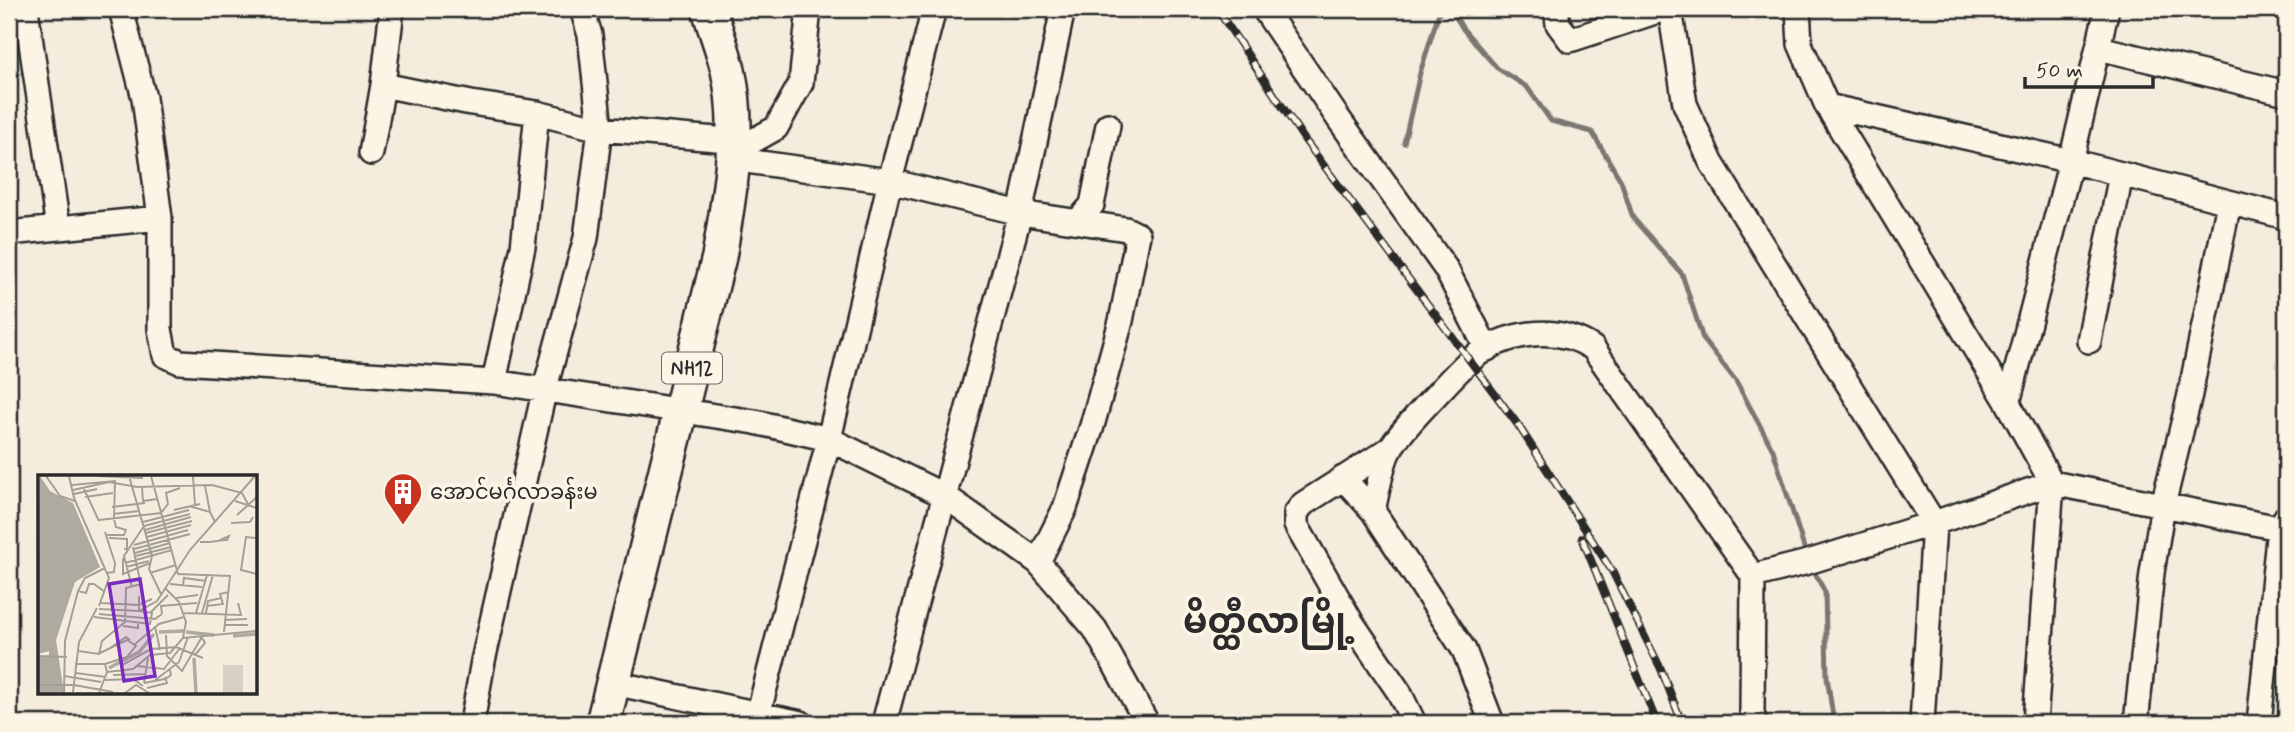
<svg xmlns="http://www.w3.org/2000/svg" width="2295" height="732" font-family="Mynerve,'Noto Sans Myanmar',sans-serif">
<style>
.lines{fill:none;stroke-linecap:round;stroke-linejoin:round}
.stream{stroke:#7a7771;stroke-width:5}
.minor-casing{stroke:#2b2b2b;stroke-width:28}
.highway-casing{stroke:#2b2b2b;stroke-width:38}
.minor{stroke:#fcf5e5;stroke-width:23}
.highway{stroke:#fcf5e5;stroke-width:33}
.rail-casing{stroke:#2b2b2b;stroke-width:8}
.rail{stroke:#fcf5e5;stroke-width:5;stroke-dasharray:16;stroke-linecap:butt}
.labels{text-anchor:middle;stroke-width:7;stroke-linejoin:round;paint-order:stroke}
.shield{fill:#fcf5e5;stroke:#6a6863;stroke-width:2}
.shield-label{font-size:19px;font-weight:bold;fill:#2b2b2b}
.poi-label{font-size:21px;fill:#2b2b2b;stroke:#fcf5e5;text-anchor:start}
.town-label{font-size:35px;font-weight:bold;fill:#2b2b2b;stroke:#fcf5e5}
.inset-river{fill:none;stroke:#afaaa0;stroke-width:3.5}
.inset-road{fill:none;stroke:#a49f96;stroke-width:2}
.view{fill:#7b2cbf;fill-opacity:0.15;stroke:#7b2cbf;stroke-width:3.5}
.inset-edge{fill:none;stroke:#2b2b2b;stroke-width:3.5}
</style>
<rect width="100%" height="100%" fill="#f4edde"/>
<filter id="ink" filterUnits="userSpaceOnUse"><feTurbulence type="fractalNoise" baseFrequency=".0143" numOctaves="2"/><feDisplacementMap in="SourceGraphic" scale="14" xChannelSelector="R" yChannelSelector="G"/><feConvolveMatrix kernelMatrix="1 2 1 2 8 2 1 2 1" color-interpolation-filters="sRGB"/></filter>
<g filter="url(#ink)">
<g class="lines">
<path class="stream" d="M 1451,9 L 1463,29 L 1497,68 L 1527,87 L 1551,121 L 1592,132 L 1621,181 L 1633,218 L 1682,274 L 1703,339 L 1736,381 L 1773,450 L 1807,557
M 1404,143 L 1420,73 L 1440,9
M 1811,566 L 1825,592 L 1827,677 L 1834,723"/>
<g class="minor-casing">
<path id="minor" d="M 26,9 L 58,228
M 121,9 L 144,98 L 160,218 L 160,329 L 165,355 L 180,362 L 494,382 L 755,422 L 829,439 L 945,496 L 1038,562 L 1095,629 L 1147,723
M 1264,9 L 1338,118 L 1446,269 L 1487,349
M 1556,9 L 1558,24 L 1570,40 L 1664,9
M 1670,9 L 1685,104 L 1711,162 L 1934,523 L 1922,723
M 1798,9 L 1800,44 L 1827,106 L 2008,403 L 2052,483 L 2035,723
M 2099,48 L 2286,93
M 383,85 L 471,103 L 537,113 L 600,129 L 751,142 L 776,128 L 801,83 L 809,9
M 1827,106 L 2071,161 L 2286,217
M 371,153 L 383,85 L 392,9
M 732,159 L 890,181 L 1020,213 L 1126,229 L 1138,235 L 1121,321 L 1092,426 L 1065,508 L 1038,562
M 1078,221 L 1092,205 L 1108,125
M 9,233 L 160,218
M 2089,341 L 2121,174
M 494,382 L 523,247 L 537,113
M 2008,403 L 2071,161 L 2107,9
M 1388,450 L 1303,504 L 1296,513 L 1296,525 L 1352,623 L 1399,692 L 1414,723
M 1343,478 L 1373,511
M 1753,576 L 1808,562 L 1934,523 L 2052,483 L 2279,528
M 1753,576 L 1752,713 L 1755,723
M 614,683 L 801,723
M 472,723 L 483,661 L 545,388 L 586,238 L 600,129 L 590,35 L 582,9
M 756,723 L 829,439 L 890,181 L 934,9
M 884,723 L 1020,213 L 1063,9
M 1492,723 L 1464,650 L 1373,511 C 1377,495 1382,461 1390,449 C 1402,430 1420,412 1435,396 C 1446,384 1457,372 1469,361 C 1503,332 1555,323 1593,348 L 1753,576
M 2136,723 L 2152,573 L 2163,505 L 2189,399 L 2229,203
M 2259,723 L 2279,528 L 2286,517"/>
</g>
<g class="highway-casing">
<path id="highway" d="M 603,723 L 719,257 C 729,196 742,132 728,70 C 723,50 715,29 709,9"/>
</g>
<use href="#minor" class="minor"/>
<use href="#highway" class="highway"/>
<g class="rail-casing">
<path id="rail" d="M 1217,9 L 1304,139 L 1518,425 L 1612,571 L 1661,669 L 1682,723
M 1582,538 L 1657,723"/>
</g>
<use href="#rail" class="rail"/>
</g>
</g>
<defs>
<g id="building-pin" transform="scale(2.0125)"><path d="M0 17L-7.5 6A9.5 9.5 0 1 1 7.5 6Z" fill="#c8321e" stroke="#fcf5e5"/><path d="M-4-6H4V6H1V3H-1V6H-4ZM-2.5-4.3h1.7v1.8h-1.7ZM.8-4.3h1.7v1.8H.8ZM-2.5-1h1.7V.8h-1.7ZM.8-1h1.7V.8H.8Z" fill="#fff"/></g>
</defs>
<g fill-rule="evenodd">
<use href="#building-pin" x="403" y="492"/>
</g>
<g class="labels">
<rect class="shield" x="662" y="352.5" width="60" height="31" rx="5"/>
<g class="shield-label">
<text x="692" y="375">NH12</text>
</g>
<g class="poi-label">
<text x="430" y="499">အောင်မင်္ဂလာခန်းမ</text>
</g>
<g class="town-label">
<text x="1269" y="633">မိတ္ထီလာမြို့</text>
</g>
</g>
<g transform="translate(38 475)">
<rect width="219" height="219" fill="#f4edde"/>
<path d="M 185,190 L 205,190 L 205,218 L 185,218 Z" fill="#d6d1c4"/>
<path d="M 2,1 L 12,16 L 35,28 L 62,92 L 37,107 L 18,165 L 26,218 L 0,218 L 0,183 L 11,180 L 11,176 L 0,179 Z" fill="#afaaa0"/>
<path class="inset-river" d="M 121,157 L 146,156M 148,157 L 176,160M 195,161 L 219,159M 156,183 L 158,218M 71,193 L 101,177 L 116,159"/>
<path class="inset-road" d="M 8,1 L 22,21 L 37,26M 31,1 L 36,23 L 71,103 L 61,131M 59,1 L 105,3M 91,1 L 114,81 L 111,94 L 123,119M 113,1 L 140,99 L 192,101 L 186,157M 155,1 L 157,30M 34,10 L 77,6 L 76,44 L 78,52 L 88,55 L 86,60 L 69,60M 167,11 L 172,37M 45,12 L 61,46M 104,12 L 105,26 L 119,24M 35,15 L 71,7 L 99,12 L 174,10 L 204,18 L 210,29M 36,19 L 59,14M 47,22 L 75,18M 197,26 L 219,33M 151,31 L 172,37 L 177,47M 74,32 L 107,28M 136,35 L 162,29M 75,39 L 101,36M 199,40 L 219,22M 61,45 L 123,38 L 130,29 L 128,18 L 142,13M 105,47 L 151,35M 193,48 L 212,47 L 215,42M 106,51 L 152,39M 107,55 L 153,42M 67,57 L 77,88 L 76,97 L 69,98M 108,58 L 154,46M 109,62 L 153,50M 71,63 L 89,64 L 89,74 L 86,74M 219,63 L 208,62 L 203,95 L 219,99M 162,67 L 172,67 L 186,65 L 189,65 L 191,61 L 182,65M 96,70 L 150,55M 95,72 L 105,120M 96,74 L 152,59M 97,78 L 132,68M 98,81 L 133,72M 85,83 L 85,99 L 112,88M 87,88 L 134,75M 88,92 L 111,86M 112,98 L 138,90M 132,109 L 164,112M 145,110 L 146,103 L 168,106M 94,112 L 86,81 L 106,51M 40,116 L 48,118 L 51,109 L 56,109 L 67,117M 138,123 L 160,120M 63,128 L 100,130 L 114,124M 169,131 L 185,129 L 182,119 L 191,117M 61,134 L 101,136 L 119,126 L 152,75 L 217,1M 112,138 L 130,120M 145,138 L 203,140 L 200,128M 158,138 L 169,100M 164,138 L 175,100M 168,138 L 170,126 L 183,123M 61,139 L 117,144 L 124,139M 124,139 L 123,131 L 159,128M 56,142 L 112,149 L 114,138 L 101,136 L 101,121M 186,145 L 209,144M 186,150 L 210,150M 85,151 L 100,153 L 100,147M 117,151 L 122,175M 128,160 L 129,181 L 144,196 L 165,160M 145,163 L 219,156M 97,169 L 121,149 L 146,142M 72,173 L 88,162 L 92,165M 40,176 L 61,179 L 64,166 L 87,147 L 88,113 L 103,109M 157,180 L 167,168 L 164,163M 0,181 L 29,182M 37,189 L 67,189M 99,191 L 126,194 L 142,173M 69,197 L 95,194 L 112,180 L 132,178 L 145,163 L 148,147 L 141,127 L 128,114M 38,198 L 68,202M 75,200 L 108,199M 26,201 L 63,207M 85,204 L 84,190 L 113,174 L 138,172 L 165,183M 67,205 L 95,204 L 105,211M 116,206 L 141,187 L 150,162M 106,208 L 127,204 L 133,200 L 132,195M 106,208 L 110,183M 0,210 L 35,210M 36,210 L 75,217M 109,213 L 129,208 L 127,202M 35,217 L 41,167 L 59,133M 26,218 L 27,166 L 40,116 L 47,103 L 67,93M 61,218 L 69,197 L 67,189 L 89,182 L 98,171 L 89,165 L 62,178M 87,218 L 98,210 L 111,218"/>
<path class="view" d="M 102,104 L 117,201 L 86,206 L 71,109 Z"/>
<rect width="219" height="219" class="inset-edge"/>
</g>
<rect width="2295" height="732" fill="none" stroke="#fcf5e5" stroke-width="35"/>
<rect x="18" y="18" width="2260" height="697" fill="none" stroke="#2b2b2b" stroke-width="2.5" filter="url(#ink)"/>
<path d="M2025 77v10h128v-10" fill="none" stroke="#2b2b2b" stroke-width="3.5"/>
<text x="2036" y="77" font-size="21" fill="#2b2b2b" stroke="#fcf5e5" stroke-width="5" paint-order="stroke">50 m</text>
</svg>
